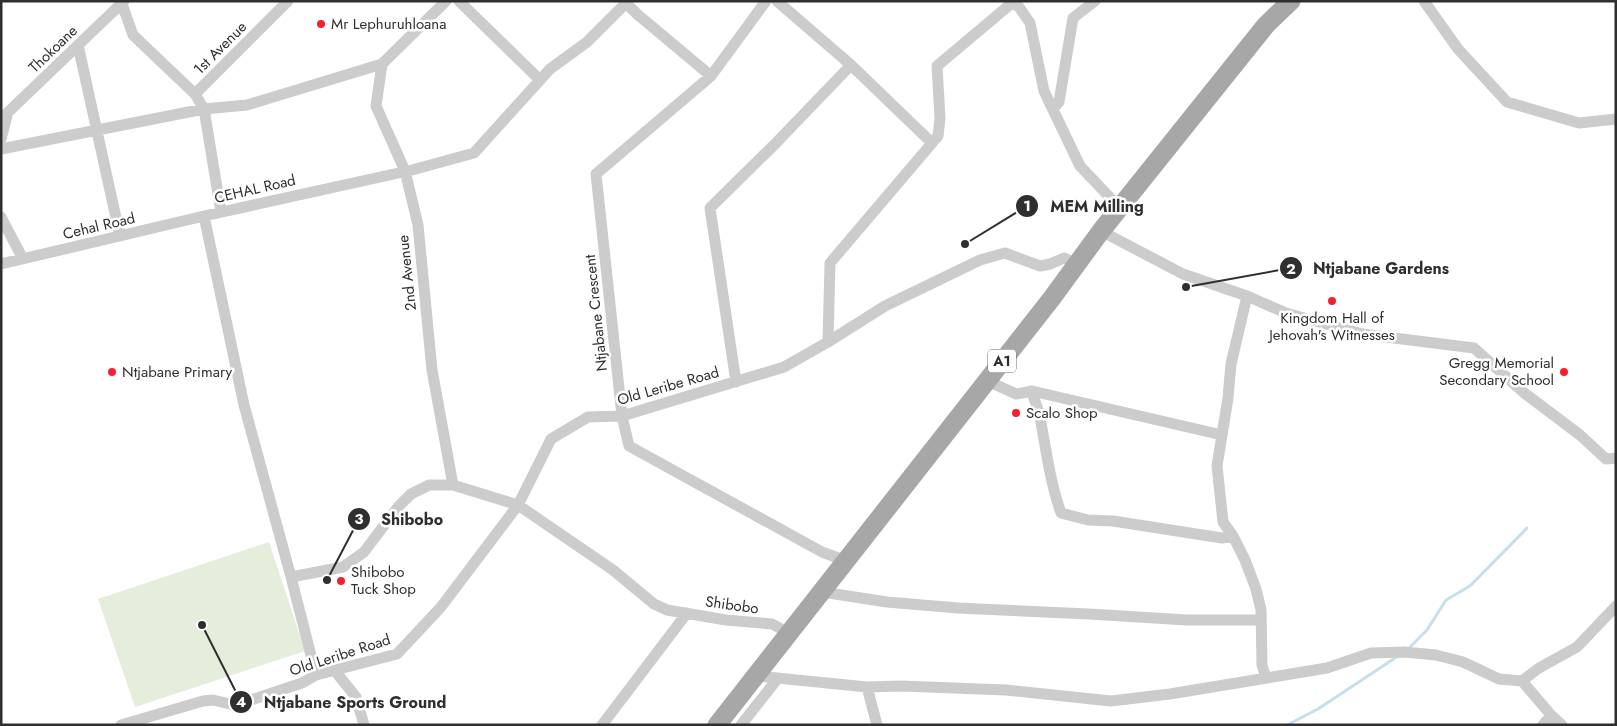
<svg xmlns="http://www.w3.org/2000/svg" width="1617" height="726" font-family="Jost,sans-serif">
<style>
.garden{fill:#e5eddb}
.lines{fill:none;stroke-linecap:round;stroke-linejoin:round}
.stream{stroke:#c5dfef;stroke-width:3}
.street{stroke:#ccc;stroke-width:11}
.primary{stroke:#a7a7a7;stroke-width:19}
.poi-dot{fill:#f5212f;stroke:#fff;stroke-width:2}
.labels{text-anchor:middle;stroke-width:5;stroke-linejoin:round;paint-order:stroke}
.shield{fill:#fff;stroke:#6d6d6d;stroke-width:1}
.shield-label{font-size:14px;font-weight:bold;fill:#2f2f2f}
.poi-label{font-size:15px;fill:#2f2f2f;stroke:#fff;text-anchor:start}
.street-label{font-size:15px;fill:#2f2f2f;stroke:#fff}
.leader{fill:none;stroke:#2f2f2f;stroke-width:2}
.callout-dot{fill:#2f2f2f;stroke:#fff;stroke-width:2}
.mark-label{font-size:15px;text-anchor:middle;font-weight:bold;fill:#fff}
.callout-label{font-size:16px;text-anchor:middle;font-weight:bold;fill:#2f2f2f;stroke:#fff;stroke-width:5;stroke-linejoin:round;paint-order:stroke}
</style>
<rect width="100%" height="100%" fill="#fff"/>
<path class="garden" d="M 269,542 L 305,651 L 135,707 L 98,599 Z"/>
<g class="lines">
<path class="stream" d="M 1407,650 L 1427,630 L 1446,600 L 1470,586 L 1527,528
M 1287,725 L 1318,709 L 1398,656"/>
<path class="street" d="M 121,1 L 133,35 L 195,94
M 446,1 L 382,64 L 376,106 L 405,171 L 418,225 L 432,370 L 453,485
M 459,1 L 540,80
M 766,1 L 711,76 L 596,174 L 622,416 L 629,446 L 822,552 L 846,561
M 777,1 L 851,65 L 932,143
M 1011,1 L 1019,7 L 1030,23 L 1044,91 L 1080,166 L 1120,208
M 1424,1 L 1458,49 L 1507,102 L 1579,123 L 1616,119
M 626,3 L 637,14 L 711,76
M 78,45 L 120,236
M 1053,109 L 1059,102 L 1073,18 L 1095,1
M 1,119 L 124,1
M 1,139 L 8,112
M 1,149 L 204,109 L 247,105 L 382,64
M 221,212 L 204,109 L 195,94 L 288,1
M 1,217 L 23,259
M 1101,231 L 1183,274 L 1247,296 L 1286,313 L 1362,334 L 1474,348 L 1523,392 L 1580,435 L 1606,459 L 1616,458
M 1,264 L 204,216
M 1247,296 L 1231,364 L 1228,398 L 1217,466 L 1223,522 L 1233,536 L 1245,560 L 1256,589 L 1261,610 L 1262,665 L 1266,678
M 828,342 L 830,263 L 938,136 L 940,118 L 937,66 L 1013,2
M 988,379 L 994,384 L 1016,394 L 1032,391 L 1222,435
M 736,382 L 710,208 L 775,144 L 851,65
M 1032,391 C 1034,400 1038,408 1040,417 C 1046,449 1050,482 1061,513 L 1088,520 L 1113,521 L 1222,538 L 1233,536
M 291,577 L 343,567 L 364,552 L 398,507 L 411,494 L 429,485 L 453,485 L 518,505 L 613,570 L 654,604 L 667,610 L 726,620 L 772,624 L 789,633
M 822,592 L 887,602 L 958,608 L 1089,614 L 1187,620 L 1260,620
M 335,671 L 356,697 L 364,725
M 316,675 L 291,577 L 244,405 L 204,216 L 412,170 L 474,153 L 550,69 L 587,42 L 628,1
M 756,676 L 867,687 L 901,686 L 1006,690 L 1111,701 L 1170,694 L 1327,668 L 1371,653 L 1404,652 L 1436,655 L 1463,662 L 1499,679 L 1522,681 L 1551,715 L 1562,725
M 1522,681 L 1539,668 L 1577,647 L 1616,606
M 867,687 L 877,725
M 121,725 L 203,701 L 213,700 L 230,704 L 242,703 L 302,683 L 316,675 L 397,654 L 441,607 L 518,505 L 551,439 L 588,417 L 622,416 L 784,367 L 828,342 L 885,306 L 980,260 L 1005,253 L 1040,266 L 1050,264 L 1064,258 L 1077,264
M 602,725 L 687,613
M 741,725 L 778,678
M 1543,725 L 1551,715"/>
<path class="primary" d="M 717,725 L 1052,298 L 1101,231 L 1266,25 L 1291,1"/>
</g>
<g class="poi-dot">
<circle cx="321" cy="24" r="5"/>
<circle cx="1332" cy="301" r="5"/>
<circle cx="112" cy="372" r="5"/>
<circle cx="1564" cy="372" r="5"/>
<circle cx="1016" cy="413" r="5"/>
<circle cx="341" cy="581" r="5"/>
</g>
<g class="labels">
<rect class="shield" x="988" y="349.5" width="28" height="23" rx="4"/>
<g class="shield-label">
<text x="1002" y="366">A1</text>
</g>
<g class="poi-label">
<text x="331" y="29">Mr Lephuruhloana</text>
<text x="1332" y="323" text-anchor="middle">Kingdom Hall of<tspan x="1332" dy="17">Jehovah's Witnesses</tspan></text>
<text x="1554" y="368" text-anchor="end">Gregg Memorial<tspan x="1554" dy="17">Secondary School</tspan></text>
<text x="122" y="377">Ntjabane Primary</text>
<text x="1026" y="418">Scalo Shop</text>
<text x="351" y="577">Shibobo<tspan x="351" dy="17">Tuck Shop</tspan></text>
</g>
<g class="street-label">
<text transform="translate(220 48) rotate(-45)" y="5">1st Avenue</text>
<text transform="translate(53 49) rotate(-44)" y="5">Thokoane</text>
<text transform="translate(255 189) rotate(-13)" y="5">CEHAL Road</text>
<text transform="translate(99 226) rotate(-13)" y="5">Cehal Road</text>
<text transform="translate(407 273) rotate(-96)" y="5">2nd Avenue</text>
<text transform="translate(596 313) rotate(-96)" y="5">Ntjabane Crescent</text>
<text transform="translate(668 386) rotate(-16)" y="5">Old Leribe Road</text>
<text transform="translate(732 605) rotate(8)" y="5">Shibobo</text>
<text transform="translate(340 655) rotate(-18)" y="5">Old Leribe Road</text>
</g>
</g>
<path class="leader" d="M965 244L1027 206M1186 287L1291 268M327 580L359 519M202 625L241 702"/>
<g class="callout-dot">
<circle cx="965" cy="244" r="5"/>
<circle cx="1186" cy="287" r="5"/>
<circle cx="327" cy="580" r="5"/>
<circle cx="202" cy="625" r="5"/>
<circle cx="1027" cy="206" r="12"/>
<circle cx="1291" cy="268" r="12"/>
<circle cx="359" cy="519" r="12"/>
<circle cx="241" cy="702" r="12"/>
</g>
<g class="mark-label">
<text x="1027" y="211">1</text>
<text x="1291" y="274">2</text>
<text x="359" y="524">3</text>
<text x="241" y="707">4</text>
</g>
<g class="callout-label">
<text x="1097" y="212">MEM Milling</text>
<text x="1381" y="274">Ntjabane Gardens</text>
<text x="412" y="525">Shibobo</text>
<text x="355" y="708">Ntjabane Sports Ground</text>
</g>
<rect width="1617" height="726" fill="none" stroke="#2f2f2f" stroke-width="5"/>
</svg>
